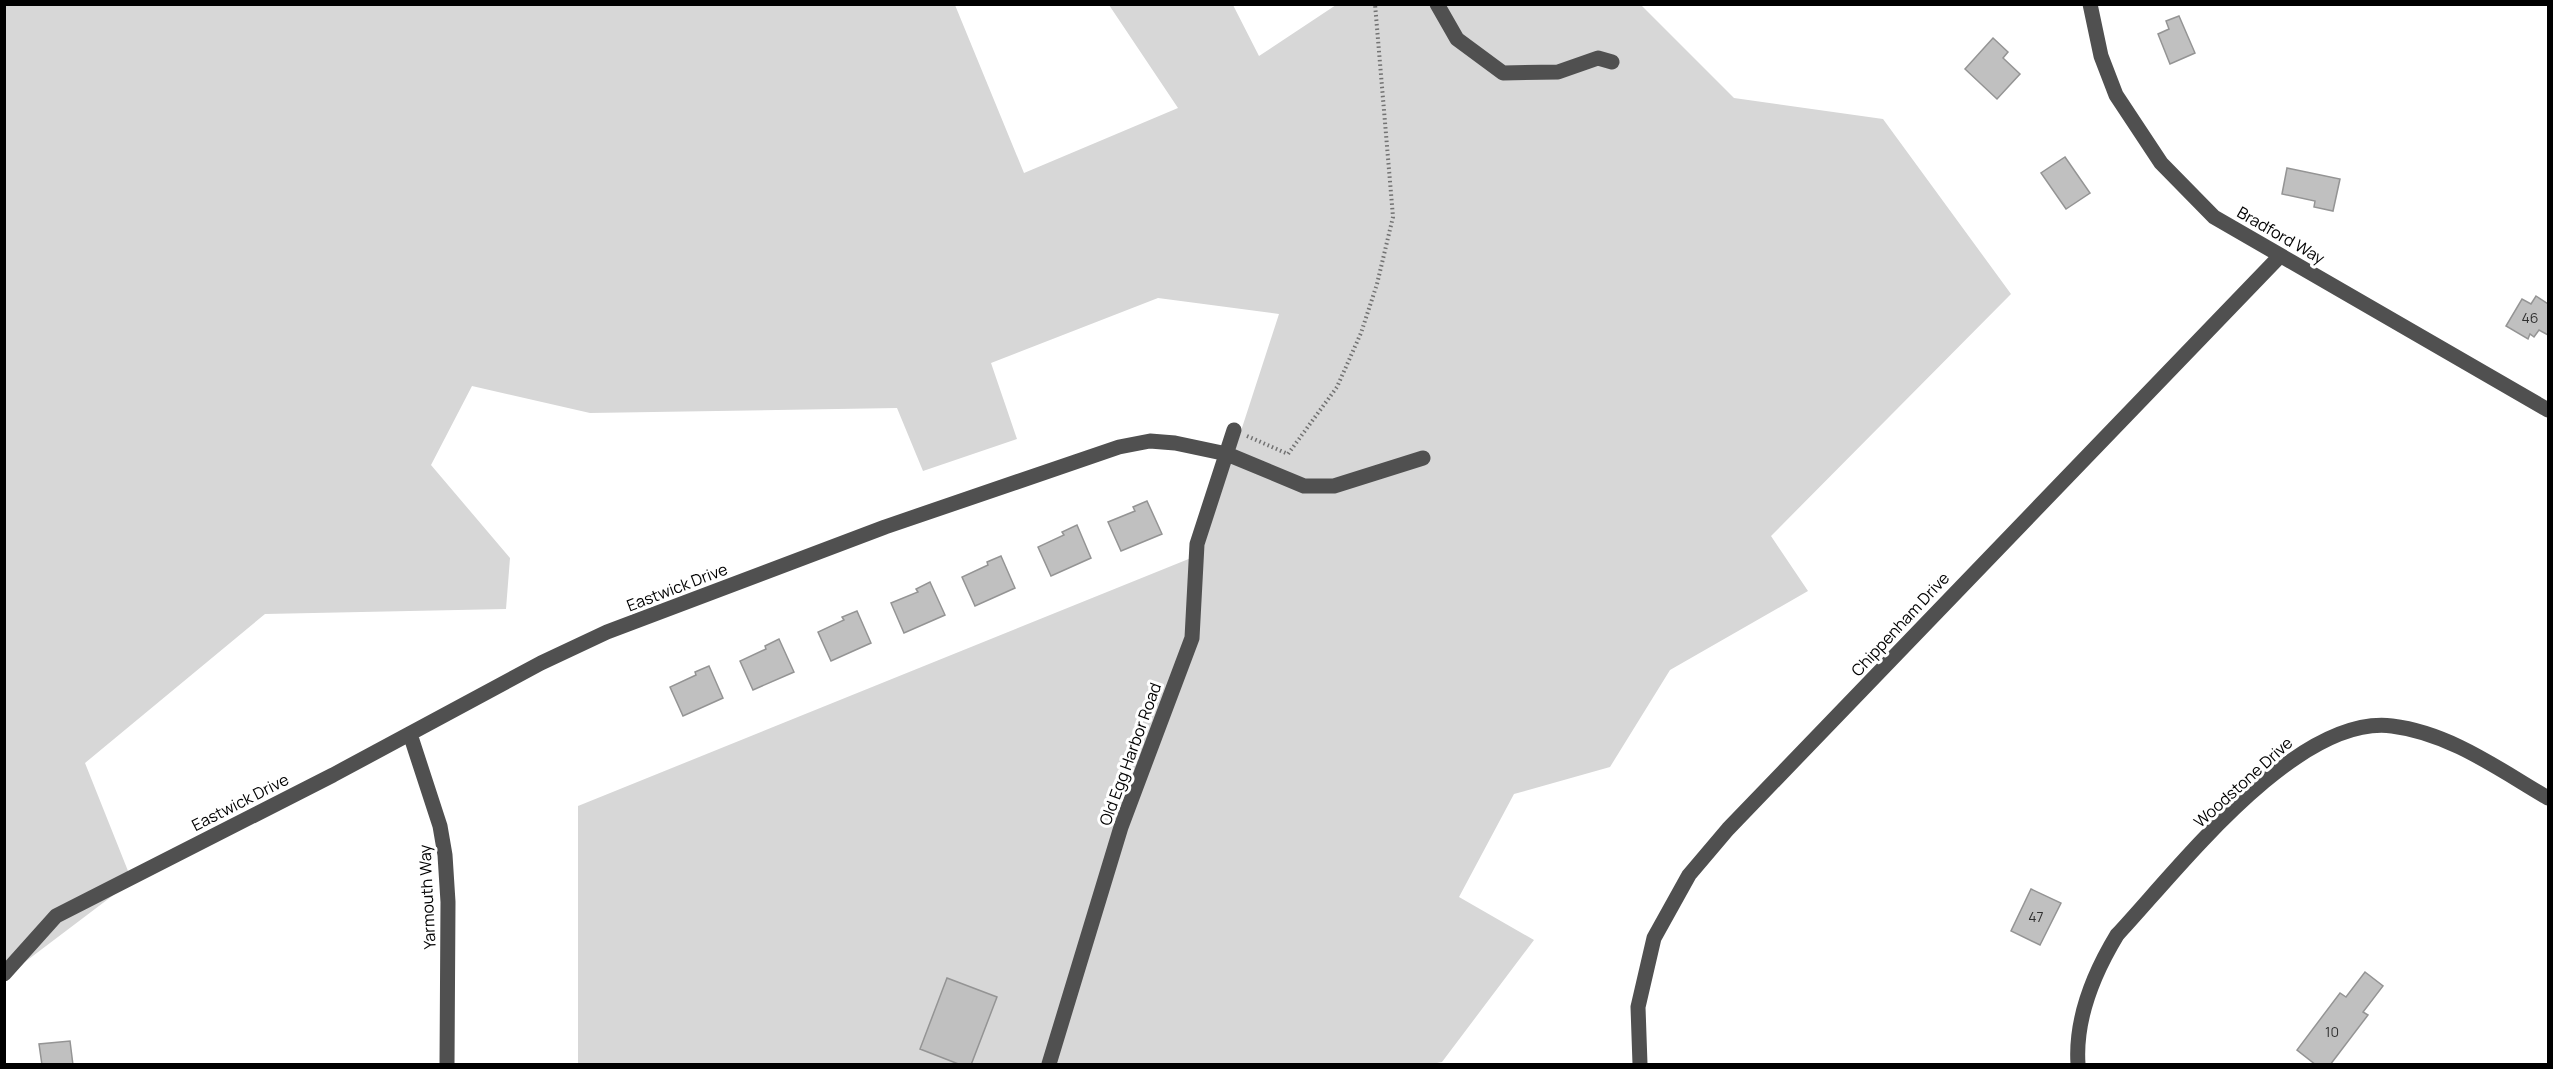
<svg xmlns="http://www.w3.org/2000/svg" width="2553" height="1069" font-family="Manrope,sans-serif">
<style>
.green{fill:#d7d7d7}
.building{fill:#c0c0c0;stroke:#949494;stroke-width:1.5}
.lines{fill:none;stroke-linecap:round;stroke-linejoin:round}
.path{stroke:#727272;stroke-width:4;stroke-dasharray:1.5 3;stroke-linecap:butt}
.minor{stroke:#505050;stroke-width:15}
.labels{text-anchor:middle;stroke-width:6;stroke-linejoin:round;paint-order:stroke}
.number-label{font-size:14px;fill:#303030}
.street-label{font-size:16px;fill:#000;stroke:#fff}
</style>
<rect width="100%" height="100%" fill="#fff"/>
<path class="green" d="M 5,5 L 955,5 L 1024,173 L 1178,108 L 1109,5 L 1233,5 L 1259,56 L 1336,5 L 1641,5 L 1734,98 L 1883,119 L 2011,294 L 1771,536 L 1808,591 L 1670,670 L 1610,767 L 1514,794 L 1459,897 L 1534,940 L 1442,1062 L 1432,1064 L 578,1064 L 578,806 L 1201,554 L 1279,314 L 1158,298 L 991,363 L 1017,439 L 923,471 L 897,408 L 590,413 L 472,386 L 431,465 L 510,558 L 506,609 L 265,614 L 85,763 L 132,881 L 5,977 Z"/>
<path class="building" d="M 2179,16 L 2195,53 L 2170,64 L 2158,34 L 2169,29 L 2166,21 Z
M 1993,38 L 2008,52 L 2003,58 L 2020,74 L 1997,99 L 1965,69 Z
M 2065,157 L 2090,193 L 2066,209 L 2041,173 Z
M 2287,168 L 2340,179 L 2333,211 L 2314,207 L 2315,201 L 2282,194 Z
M 2536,296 L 2548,304 L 2548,335 L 2539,330 L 2534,337 L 2530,334 L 2528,339 L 2506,326 L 2522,299 L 2531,304 Z
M 1147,501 L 1162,534 L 1121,551 L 1108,522 L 1135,511 L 1133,507 Z
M 1077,525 L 1091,558 L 1051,576 L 1038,547 L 1064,535 L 1062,532 Z
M 1001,556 L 1015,588 L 975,606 L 962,577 L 988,565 L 987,562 Z
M 930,582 L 945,615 L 904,633 L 891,603 L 918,592 L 916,589 Z
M 857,611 L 871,643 L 831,661 L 818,632 L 844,620 L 842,617 Z
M 779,639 L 794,672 L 753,690 L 740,661 L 766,649 L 765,646 Z
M 709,666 L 723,698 L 683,716 L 670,687 L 696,675 L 695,672 Z
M 2031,889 L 2061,903 L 2040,945 L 2011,931 Z
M 2365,972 L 2383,986 L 2363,1012 L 2368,1015 L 2330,1065 L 2316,1065 L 2297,1050 L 2340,993 L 2346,997 Z
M 947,978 L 997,997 L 971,1065 L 961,1065 L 920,1049 Z
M 70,1041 L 73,1065 L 42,1065 L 39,1044 Z"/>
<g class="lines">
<path class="path" d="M 1247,436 L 1288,454 L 1337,387 L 1361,333 L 1377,284 L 1393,217 L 1375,4"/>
<path class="minor" d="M 1437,4 L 1457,39 L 1503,73 L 1558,72 L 1598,58 L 1612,62
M 2090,4 L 2101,56 L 2116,95 L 2161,163 L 2214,217 L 2548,410
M 410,734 L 440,826 L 445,855 L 448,902 L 447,1064
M 4,974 L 56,916 L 333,775 L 541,663 L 607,632 L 885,527 L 1119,447 L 1150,441 L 1175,443 L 1227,454 L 1304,486 L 1334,486 L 1423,458
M 1049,1064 L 1121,827 L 1192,638 L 1197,544 L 1234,430
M 1640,1064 L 1638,1007 L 1654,938 L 1689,875 L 1728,829 L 2280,256
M 2078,1064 C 2075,1019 2094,973 2117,935 C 2177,871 2296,714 2392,726 C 2450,733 2500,770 2548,798"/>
</g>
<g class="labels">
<g class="number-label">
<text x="2530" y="323">46</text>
<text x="2036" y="922">47</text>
<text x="2332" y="1037">10</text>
</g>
<g class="street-label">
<text transform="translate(2281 235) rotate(30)" y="6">Bradford Way</text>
<text transform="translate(677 587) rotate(-21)" y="6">Eastwick Drive</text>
<text transform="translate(1900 624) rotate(-47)" y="6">Chippenham Drive</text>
<text transform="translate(1130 754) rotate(-70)" y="6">Old Egg Harbor Road</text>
<text transform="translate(2243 782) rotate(-42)" y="6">Woodstone Drive</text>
<text transform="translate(240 802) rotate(-27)" y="6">Eastwick Drive</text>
<text transform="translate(427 897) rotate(-93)" y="6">Yarmouth Way</text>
</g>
</g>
<rect width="2553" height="1069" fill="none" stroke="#000000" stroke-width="12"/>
</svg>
